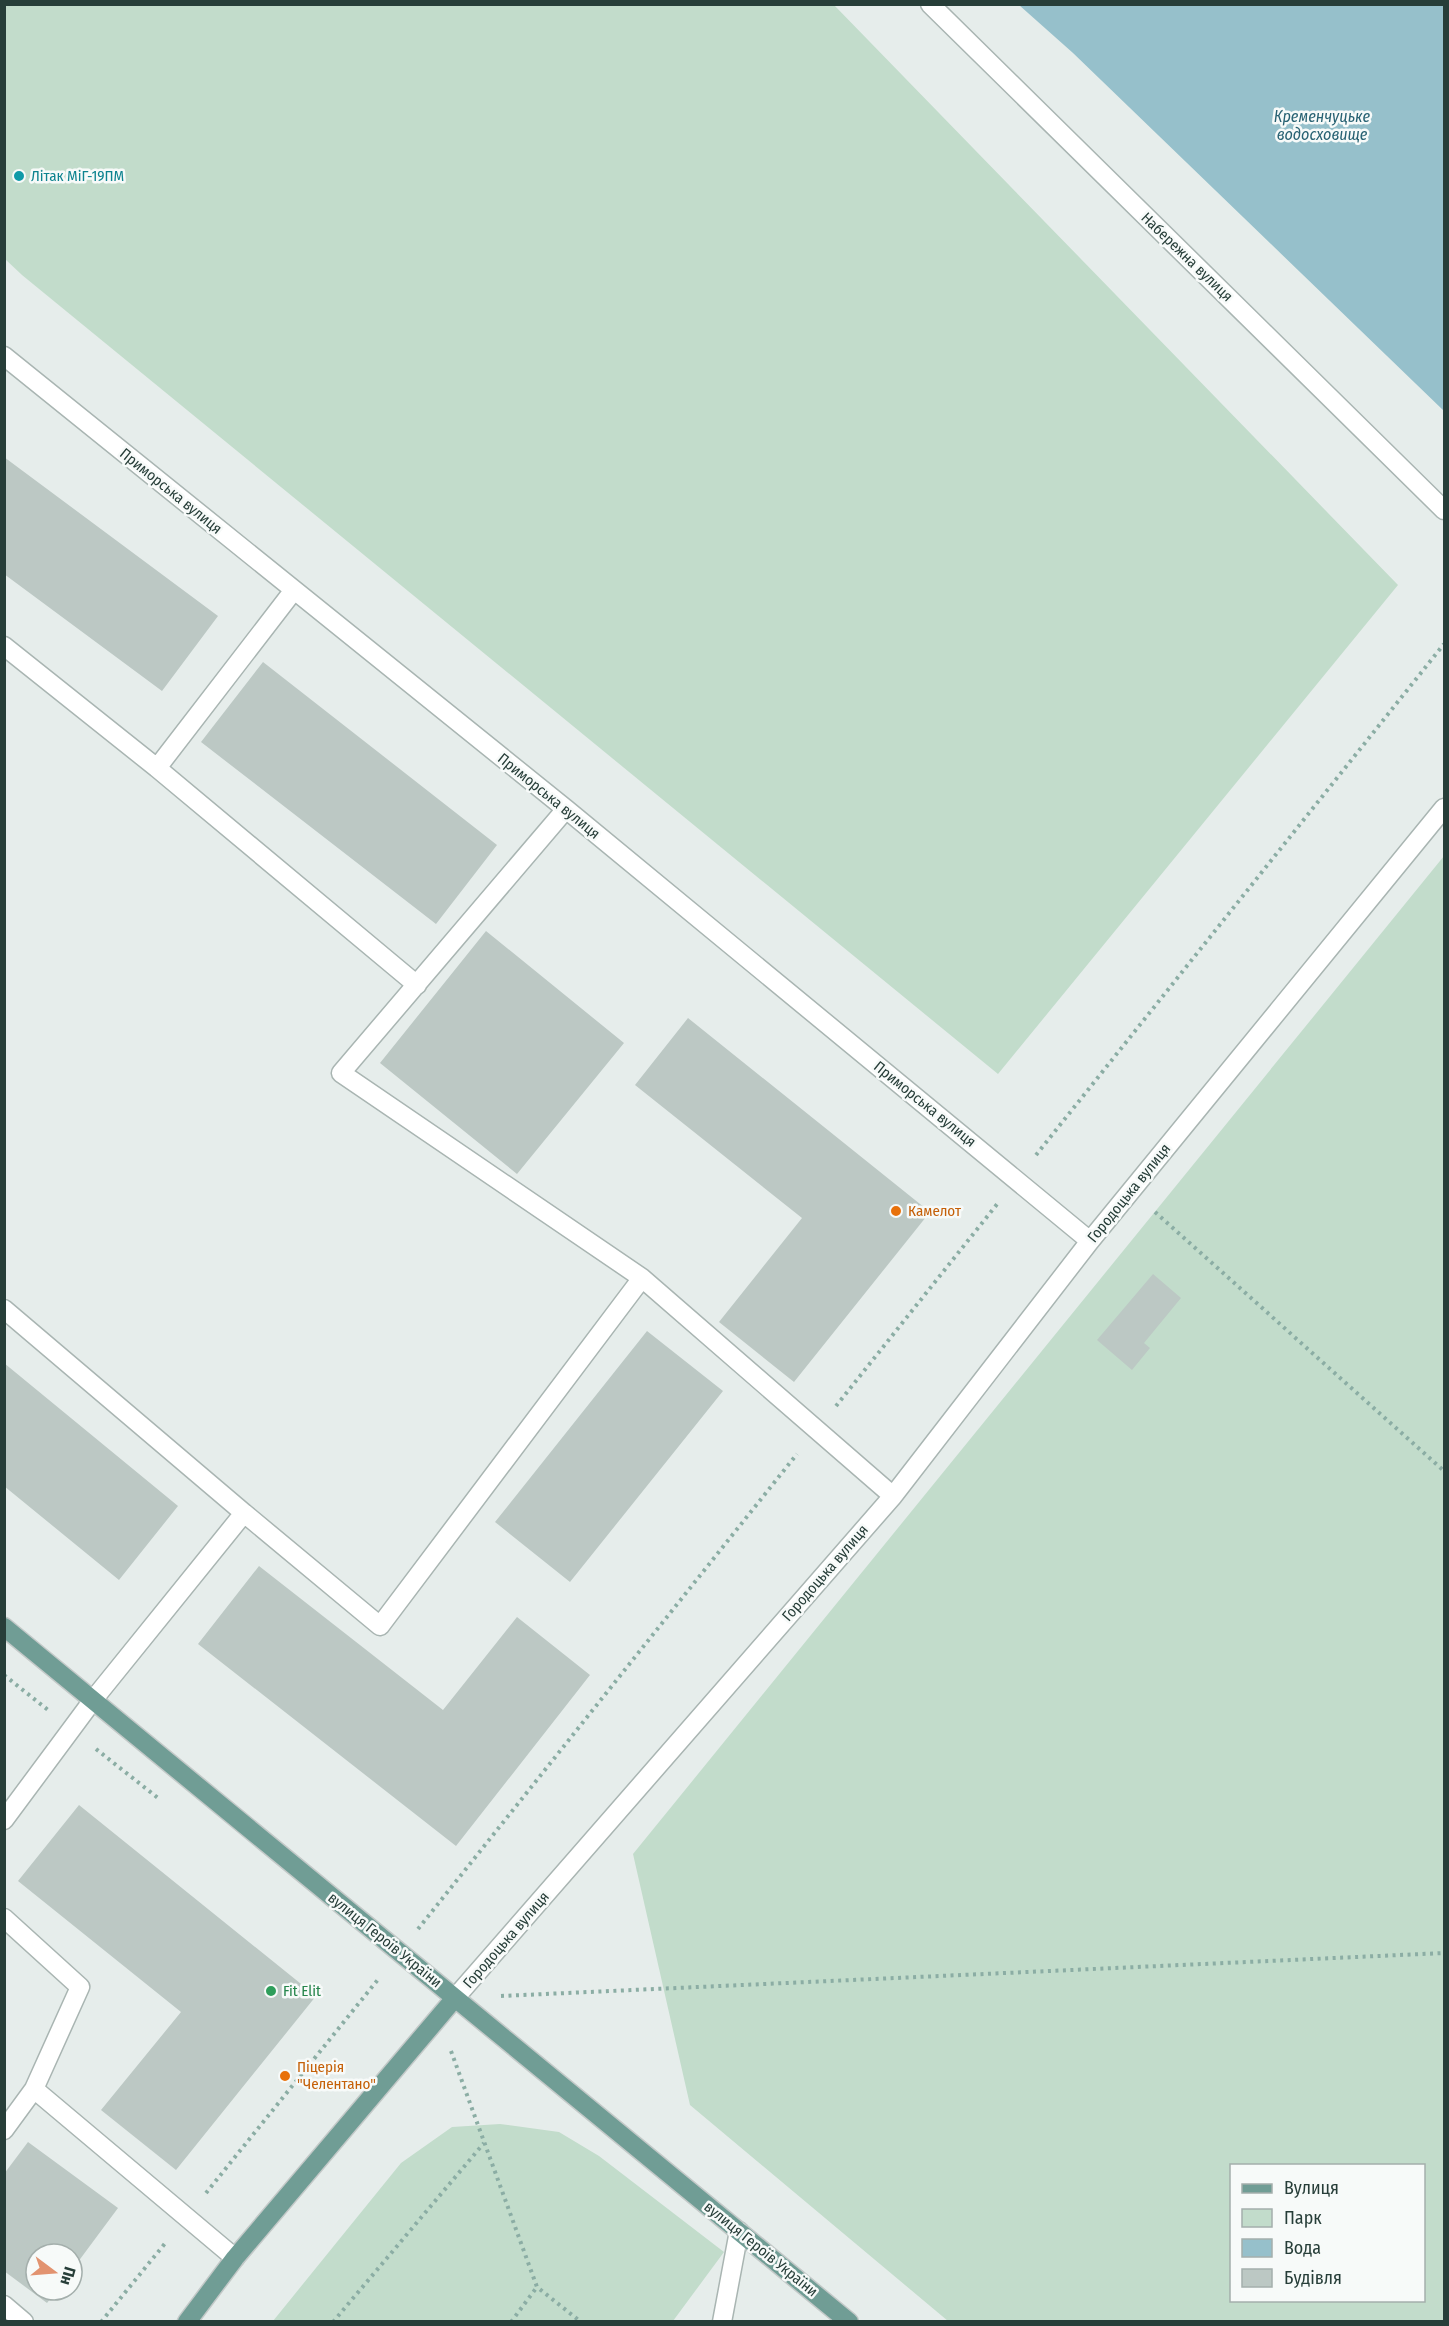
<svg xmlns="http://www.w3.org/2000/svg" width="1449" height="2326" font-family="'Fira Sans Condensed',sans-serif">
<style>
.green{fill:#c2dccb;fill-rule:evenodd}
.water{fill:#96c0cb}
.building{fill:#bcc8c4}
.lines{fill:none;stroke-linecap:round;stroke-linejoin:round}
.minor-casing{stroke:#a9b5b2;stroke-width:21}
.major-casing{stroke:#c3c9c8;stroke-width:21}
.path{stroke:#8bada4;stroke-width:4;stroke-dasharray:3 4.5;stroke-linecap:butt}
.minor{stroke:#fff;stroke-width:18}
.major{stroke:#709d95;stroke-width:18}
.culture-dot{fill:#0f9aa8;stroke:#f7faf9;stroke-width:2}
.food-dot{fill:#e8710a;stroke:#f7faf9;stroke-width:2}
.leisure-dot{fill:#2e9e5b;stroke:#f7faf9;stroke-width:2}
.labels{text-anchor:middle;stroke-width:5;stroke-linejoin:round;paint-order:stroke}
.culture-label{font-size:15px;fill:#0d838f;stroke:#f7faf9;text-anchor:start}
.street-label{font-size:15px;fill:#273e39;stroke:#f7faf9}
.food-label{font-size:15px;fill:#c56008;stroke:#f7faf9;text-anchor:start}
.leisure-label{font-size:15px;fill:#27864d;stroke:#f7faf9;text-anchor:start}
.water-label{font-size:16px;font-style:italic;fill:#286273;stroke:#f7faf9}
</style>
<rect width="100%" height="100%" fill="#e6edeb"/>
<path class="green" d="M 4,5 L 834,5 L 1398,585 L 998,1074 L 22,275 L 5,259 Z
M 1444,856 L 1444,2321 L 948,2321 L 690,2105 L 633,1854 ZM 1232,2166 L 1424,2166 L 1424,2300 L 1232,2300 Z
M 500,2124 L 559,2132 L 599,2156 L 724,2252 L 673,2321 L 273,2321 L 401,2163 L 452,2127 Z"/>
<path class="water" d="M 1019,5 L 1444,5 L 1444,411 L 1073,53 Z"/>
<path class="building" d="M 4,457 L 218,616 L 162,691 L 4,574 Z
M 263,662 L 497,845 L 436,924 L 201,742 Z
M 486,931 L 624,1043 L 517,1174 L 380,1063 Z
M 688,1018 L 930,1212 L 794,1382 L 719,1322 L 802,1218 L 635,1085 Z
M 1153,1274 L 1181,1298 L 1144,1343 L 1150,1348 L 1132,1370 L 1097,1340 Z
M 647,1331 L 723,1391 L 570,1582 L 495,1522 Z
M 4,1363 L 178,1506 L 119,1580 L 4,1486 Z
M 259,1566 L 443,1710 L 517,1617 L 590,1675 L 456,1846 L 198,1644 Z
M 79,1805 L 316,1996 L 176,2170 L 101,2110 L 181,2012 L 18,1881 Z
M 28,2142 L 118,2208 L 72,2270 L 72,2254 L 36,2254 L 36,2290 L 57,2290 L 47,2303 L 4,2271 L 4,2174 Z"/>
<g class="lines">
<g class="minor-casing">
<path id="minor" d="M 930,4 L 1444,510
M 4,356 L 566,809 L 1090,1241
M 4,646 L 157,768 L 294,590
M 157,768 L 417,985
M 566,809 L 341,1073 L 642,1278
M 4,1309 L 244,1513
M 4,1820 L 93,1700 L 244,1513 L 380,1626 L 642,1278 L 893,1496
M 4,1918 L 80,1987 L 34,2089 L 235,2258
M 455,1998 L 893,1496 L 1090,1241 L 1444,808
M 4,2130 L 34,2089
M 4,2305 L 24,2322
M 722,2322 L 739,2231"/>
</g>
<g class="major-casing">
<path id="major" d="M 4,1627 L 849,2322
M 187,2322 L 235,2258 L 455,1998"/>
</g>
<path class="path" d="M 1036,1155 L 1444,644
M 1155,1212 L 1444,1471
M 836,1406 L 998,1203
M 4,1675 L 48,1710
M 96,1749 L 158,1798
M 418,1929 L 797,1454
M 501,1996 L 1444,1953
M 451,2051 L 537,2287 L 581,2322
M 206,2193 L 380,1977
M 101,2322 L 167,2241
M 333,2322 L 484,2143
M 511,2322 L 537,2287"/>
<use href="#minor" class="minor"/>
<use href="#major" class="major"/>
</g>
<circle class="culture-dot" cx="19" cy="176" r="6"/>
<g class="food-dot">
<circle cx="896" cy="1211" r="6"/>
<circle cx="285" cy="2076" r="6"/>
</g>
<circle class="leisure-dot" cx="271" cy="1991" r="6"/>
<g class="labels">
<g class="culture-label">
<text x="31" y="181">Лiтак МiГ-19ПМ</text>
</g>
<g class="street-label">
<text transform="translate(1187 257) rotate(44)" y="5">Набережна вулиця</text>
<text transform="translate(171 491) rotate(39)" y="5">Приморська вулиця</text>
<text transform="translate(549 796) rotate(39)" y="5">Приморська вулиця</text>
<text transform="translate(925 1104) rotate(39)" y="5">Приморська вулиця</text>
<text transform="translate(1129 1193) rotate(-51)" y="5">Городоцька вулиця</text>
<text transform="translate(825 1573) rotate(-49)" y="5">Городоцька вулиця</text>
<text transform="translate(385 1940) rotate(39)" y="5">вулиця Героїв України</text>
<text transform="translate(506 1940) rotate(-49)" y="5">Городоцька вулиця</text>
<text transform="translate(761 2249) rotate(39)" y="5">вулиця Героїв України</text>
</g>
<g class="food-label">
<text x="908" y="1216">Камелот</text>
<text x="297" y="2072">Піцерія<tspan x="297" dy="17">"Челентано"</tspan></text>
</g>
<g class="leisure-label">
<text x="283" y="1996">Fit Elit</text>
</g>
<g class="water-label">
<text x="1322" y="122">Кременчуцьке<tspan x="1322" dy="18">водосховище</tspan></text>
</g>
</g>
<rect width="1449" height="2326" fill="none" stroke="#273e39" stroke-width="12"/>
<rect x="1230" y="2164" width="195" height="138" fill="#f7faf9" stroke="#a4afac" stroke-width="1.5"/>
<rect x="1242" y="2184" width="30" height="9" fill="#709d95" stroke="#a4afac" stroke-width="1.5"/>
<text x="1284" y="2194" font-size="18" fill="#273e39">Вулиця</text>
<rect x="1242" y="2209" width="30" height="18" fill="#c2dccb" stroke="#a4afac" stroke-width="1.5"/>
<text x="1284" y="2224" font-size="18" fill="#273e39">Парк</text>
<rect x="1242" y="2239" width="30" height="18" fill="#96c0cb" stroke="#a4afac" stroke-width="1.5"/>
<text x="1284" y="2254" font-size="18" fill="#273e39">Вода</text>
<rect x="1242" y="2269" width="30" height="18" fill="#bcc8c4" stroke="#a4afac" stroke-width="1.5"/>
<text x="1284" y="2284" font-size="18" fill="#273e39">Будівля</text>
<g transform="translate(54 2272) rotate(106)"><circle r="28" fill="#f7faf9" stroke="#a4afac" stroke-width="1.5"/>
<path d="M0-4.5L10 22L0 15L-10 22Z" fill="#e29370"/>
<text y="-9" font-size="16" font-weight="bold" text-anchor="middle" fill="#273e39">Пн</text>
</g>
</svg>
